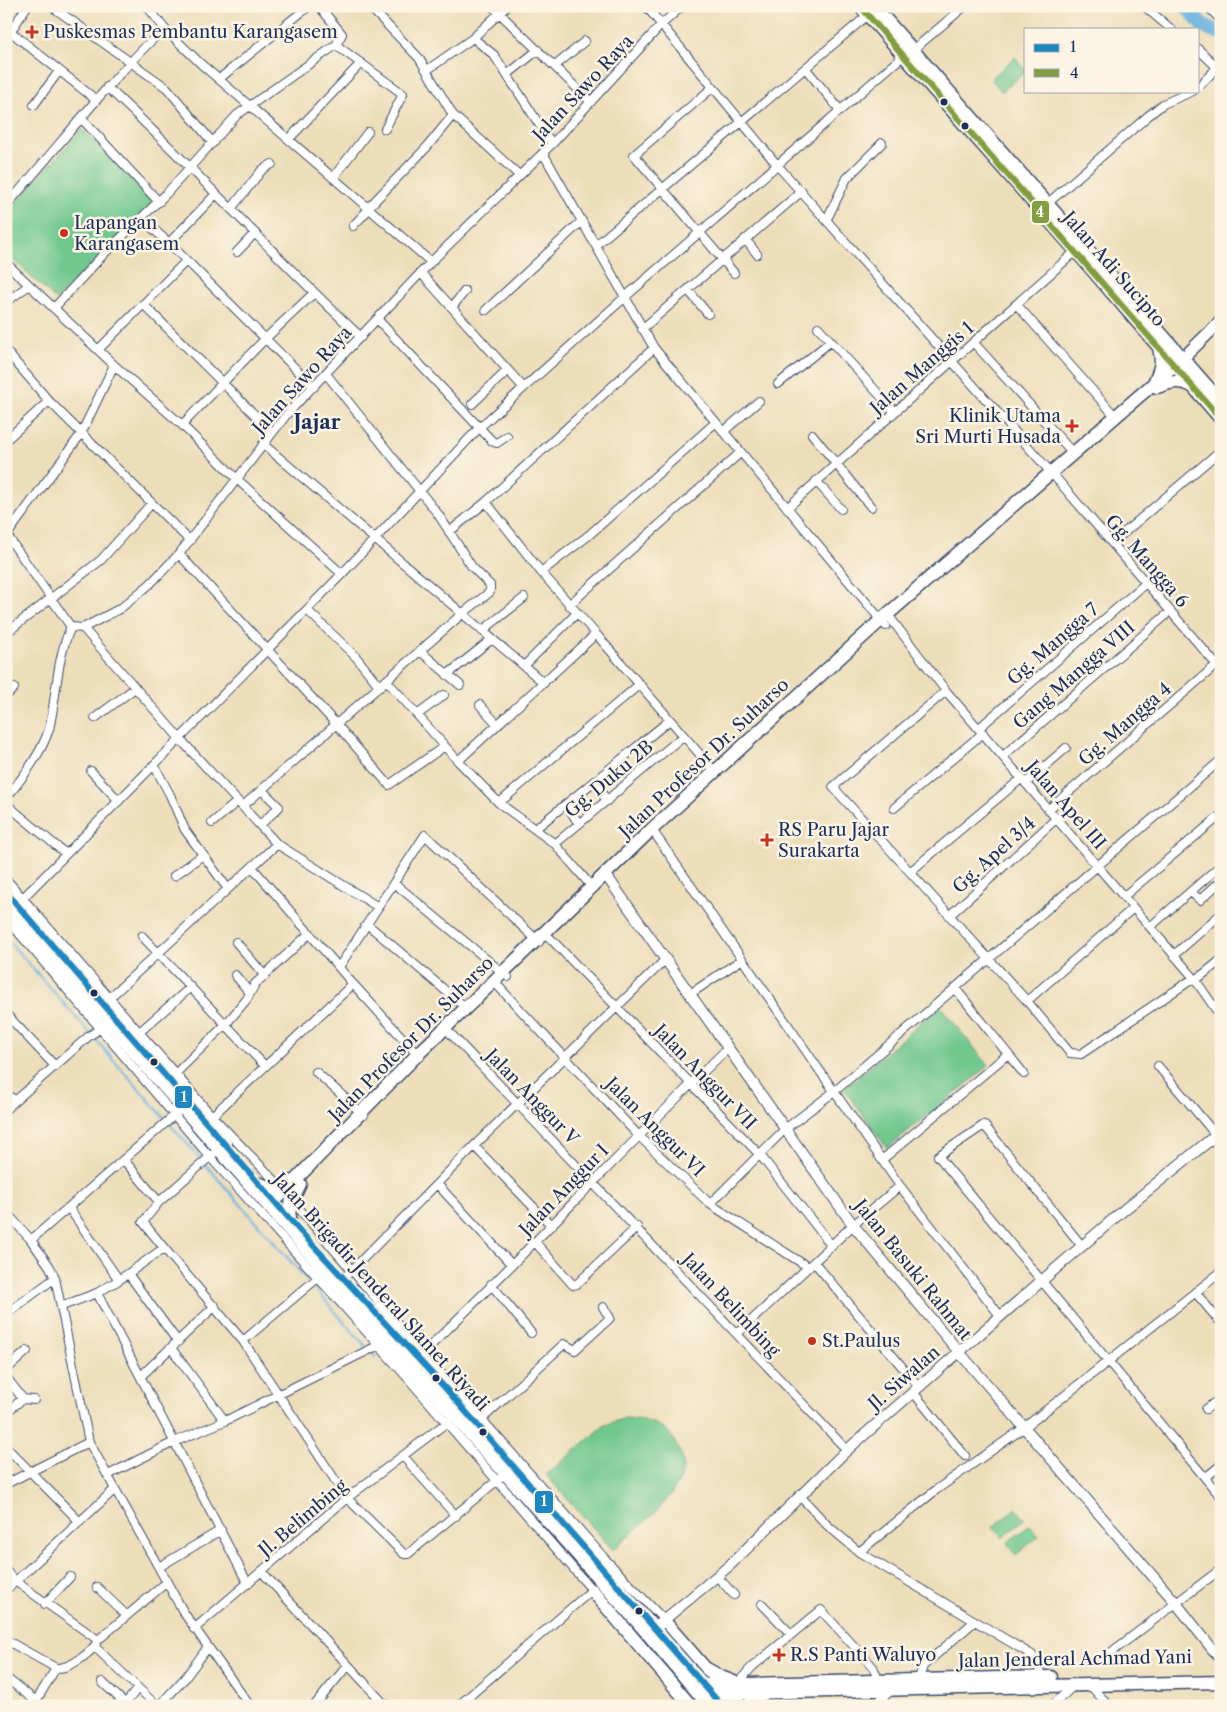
<svg xmlns="http://www.w3.org/2000/svg" width="1227" height="1712" font-family="'Libre Caslon Text',serif">
<style>
.green{fill:#70c88d;stroke:#467c76}
.lines{fill:none;stroke-linecap:round;stroke-linejoin:round}
.stream{stroke:#68b0df;stroke-width:2.5}
.river{stroke:#68b0df;stroke-width:15}
.minor-casing{stroke:#3a496c;stroke-width:10}
.tertiary-casing{stroke:#3a496c;stroke-width:12}
.secondary-casing{stroke:#3a496c;stroke-width:14}
.primary-casing{stroke:#3a496c;stroke-width:15}
.trunk-casing{stroke:#3a496c;stroke-width:15}
.minor{stroke:#fff;stroke-width:8}
.tertiary{stroke:#fff;stroke-width:10}
.secondary{stroke:#fff;stroke-width:11}
.primary{stroke:#fff;stroke-width:12}
.trunk{stroke:#fff;stroke-width:12}
.bus-1-casing{stroke:#fcf5e5;stroke-width:10}
.bus-2-casing{stroke:#fcf5e5;stroke-width:10}
.bus-1{stroke:#1d87c4;stroke-width:6}
.bus-2{stroke:#819e42;stroke-width:6}
.poi-dot{fill:#c8321e;stroke:#fcf5e5;stroke-width:2}
.bus-dot{fill:#1b2f5e;stroke:#fcf5e5;stroke-width:2}
.labels{text-anchor:middle;stroke-width:5;stroke-linejoin:round;paint-order:stroke}
.poi-label{font-size:18px;fill:#1b2f5e;stroke:#fcf5e5;text-anchor:start}
.street-label{font-size:18px;fill:#1b2f5e;stroke:#fcf5e5}
.quarter-label{font-size:20px;font-weight:bold;fill:#1b2f5e;stroke:#fcf5e5}
.line-badge{stroke:#fcf5e5;stroke-width:2}
.badge-label{font-size:14px;text-anchor:middle;font-weight:bold;fill:#fff}
</style>
<rect width="100%" height="100%" fill="#fcf5e5"/>
<filter id="ink" filterUnits="userSpaceOnUse"><feTurbulence type="fractalNoise" baseFrequency=".02" numOctaves="2"/><feDisplacementMap in="SourceGraphic" scale="10" xChannelSelector="R" yChannelSelector="G"/><feConvolveMatrix kernelMatrix="1 2 1 2 8 2 1 2 1" color-interpolation-filters="sRGB"/></filter>
<filter id="wash" filterUnits="userSpaceOnUse"><feTurbulence type="fractalNoise" baseFrequency=".0096" numOctaves="4" result="noise"/><feDisplacementMap in="SourceGraphic" scale="20" xChannelSelector="R" yChannelSelector="G"/><feGaussianBlur stdDeviation="1.12" result="paint"/><feColorMatrix in="noise" values="0 0 0 0 0 0 0 0 0 0 0 0 0 0 0 0 0 1.4 0 .05"/><feComposite in="paint" operator="in"/></filter>
<g filter="url(#wash)">
<rect width="100%" height="100%" fill="#eddeba"/>
<path class="green" d="M 1015,57 L 1026,71 L 1002,92 L 991,79 Z
M 82,129 L 155,200 L 56,300 L 6,253 L 6,214 Z
M 940,1006 L 989,1066 L 887,1148 L 844,1089 Z
M 625,1418 C 646,1419 667,1424 676,1444 C 678,1449 683,1456 683,1462 C 686,1494 634,1530 613,1550 L 546,1475 L 605,1425 Z
M 1016,1508 L 1025,1519 L 1002,1538 L 993,1527 Z
M 1030,1525 L 1039,1536 L 1016,1555 L 1007,1543 Z"/>
<g class="lines">
<path class="stream" d="M 6,938 L 367,1348
M 371,1352 L 375,1357"/>
<path class="river" d="M 1186,6 L 1203,26 L 1221,33"/>
</g>
</g>
<g filter="url(#ink)">
<g class="lines">
<g class="minor-casing">
<path id="minor" d="M 51,6 L 167,88 L 213,143
M 147,6 L 164,28 L 201,64 L 431,262
M 369,6 L 419,58 L 453,115 L 519,175
M 492,6 L 591,102
M 646,6 L 778,166 L 1055,477 L 1221,670
M 1144,6 L 1171,29
M 1207,6 L 1221,20
M 11,32 L 95,99
M 473,38 L 494,55 L 552,144
M 6,39 L 27,6
M 336,45 L 403,94 L 385,129
M 1198,49 L 1216,66 L 1214,71 L 1198,87
M 913,50 L 965,6
M 555,66 L 585,41
M 806,69 L 840,110
M 427,70 L 473,38 L 507,6
M 508,74 L 538,50
M 219,79 L 309,6
M 107,87 C 194,167 273,256 361,337
M 712,88 L 634,155 L 734,273
M 34,105 L 59,71
M 82,119 L 159,202
M 289,139 L 361,63
M 543,153 L 654,348 L 886,626
M 333,178 L 368,132
M 1048,203 L 1148,116 L 1163,104 L 1193,91
M 6,206 C 59,146 107,83 164,28
M 368,208 L 427,147 L 453,115
M 231,209 L 262,170 L 272,164
M 142,219 L 169,243 L 314,387
M 827,219 L 847,178 L 882,143
M 353,226 L 369,209
M 745,239 L 757,254
M 169,243 L 216,194
M 596,245 L 868,15
M 237,252 L 255,233
M 6,263 L 114,365 L 182,425 L 238,480 L 342,574
M 421,273 L 523,387
M 688,290 L 708,314
M 6,302 L 28,286
M 143,304 L 272,432
M 1017,305 L 1115,416
M 452,307 L 465,291
M 54,308 L 102,256 L 165,195 L 237,115 L 336,45 L 342,34 L 319,6
M 486,310 L 582,221
M 378,320 L 492,441 L 497,443 L 507,436
M 818,327 L 895,412
M 642,329 L 802,191
M 974,343 L 1073,453
M 98,350 L 186,261
M 6,351 L 49,401 L 190,541
M 778,384 L 831,341
M 472,404 L 508,370
M 182,425 L 265,339 L 314,293
M 723,432 L 759,401
M 812,434 L 871,507
M 6,440 L 49,401
M 263,444 L 544,683
M 816,481 L 841,509
M 787,508 L 1076,251
M 449,532 L 486,502
M 6,534 L 71,627
M 7,535 L 81,434 L 114,365
M 1112,543 L 1221,450
M 179,554 L 337,725 L 389,785 L 445,746
M 541,572 L 589,535 L 715,423
M 569,605 L 740,453
M 307,610 L 356,657 L 380,687
M 888,615 L 946,691 L 1194,978 L 1221,1017
M 71,627 L 83,628 L 121,608 L 150,584 L 179,554 L 287,414 L 431,262 L 552,144 L 661,25 L 682,6
M 83,628 L 181,740 L 277,844 L 378,907
M 482,631 L 524,598
M 6,633 L 101,560 L 151,504
M 596,634 L 541,572 L 486,502 L 654,348
M 420,651 L 460,685
M 524,666 L 577,613
M 447,675 L 492,639
M 387,681 L 458,761
M 946,691 L 833,787 L 1027,1001 L 1070,1053 L 1081,1054 L 1194,978
M 6,696 L 14,688
M 480,705 L 498,725
M 417,715 L 444,695
M 95,718 L 135,688
M 979,728 L 1146,583
M 1003,756 L 1165,616
M 154,765 L 170,795 L 185,830 L 228,889
M 91,771 L 119,801
M 594,781 L 607,801
M 1026,783 L 1066,748
M 6,798 C 22,779 42,753 49,729 C 57,696 56,659 71,627
M 499,803 L 640,684
M 6,804 L 66,854
M 566,804 L 579,824
M 243,806 L 462,614 L 490,592 L 490,585 L 472,567 L 438,514 L 327,375
M 894,808 L 983,733
M 1049,809 L 1221,661
M 212,823 L 238,801
M 260,825 L 279,807 L 262,790
M 535,829 L 670,720
M 655,834 L 900,1186 L 1001,1317
M 555,844 L 683,736
M 252,867 L 353,984 L 420,1057
M 911,871 L 1022,778
M 174,876 L 203,855
M 6,879 L 212,1116 L 283,1189
M 394,883 L 508,977
M 592,887 L 555,844 L 499,803 L 458,761 L 596,634 L 716,773
M 1191,892 L 1200,900 L 1221,881
M 1124,896 L 1221,815
M 17,904 L 340,576 L 480,427 L 624,298 L 904,55
M 950,915 L 1057,818
M 6,918 L 210,1157 L 406,1376 L 592,1590 L 458,1706
M 367,924 L 466,1008
M 1150,927 L 1221,865
M 142,936 L 265,1066
M 548,936 L 760,1155 L 832,1246
M 236,942 L 265,976
M 1174,955 L 1221,914
M 339,967 L 425,835 L 539,942
M 235,975 L 250,993
M 1196,980 L 1221,960
M 498,986 L 638,1135 L 710,1204 L 808,1267
M 955,988 L 1024,1074
M 690,994 L 741,960
M 107,1000 L 277,844
M 1027,1001 L 1131,910
M 6,1014 L 55,1066
M 450,1033 L 847,1450
M 136,1035 L 191,987
M 1158,1066 L 1221,1141
M 316,1072 L 364,1115
M 173,1076 L 226,1024 L 247,999 L 255,984 L 310,933
M 6,1095 L 16,1100
M 6,1109 L 89,1036 L 104,1026
M 209,1119 L 353,984
M 474,1146 L 552,1226
M 883,1159 L 1008,1054
M 437,1184 L 512,1265
M 290,1198 L 403,1330 L 606,1560 L 664,1620
M 159,1202 L 213,1154
M 710,1204 L 785,1129 L 835,1091 L 1221,760
M 69,1208 L 119,1280 L 97,1293 L 248,1584
M 6,1212 L 31,1240 L 177,1113
M 31,1240 L 50,1267 L 55,1278 L 89,1442 L 184,1613 L 250,1706
M 535,1242 L 573,1285 L 577,1284 L 637,1227
M 1082,1246 L 984,1125 L 938,1156 L 1221,1497
M 164,1248 L 243,1341
M 814,1262 L 919,1387
M 129,1275 L 178,1342
M 320,1276 L 243,1341 L 347,1498 L 404,1554 L 408,1554 L 499,1479
M 343,1279 L 474,1146 L 666,959
M 119,1280 L 164,1248 L 143,1222 L 159,1202 L 124,1160
M 491,1284 L 531,1333
M 1195,1292 L 1221,1323
M 62,1306 L 97,1293
M 6,1314 L 55,1278
M 737,1334 L 853,1225 L 900,1186
M 171,1348 L 225,1421
M 421,1355 C 525,1255 623,1149 727,1049
M 6,1370 L 27,1351
M 141,1376 L 215,1306
M 6,1377 L 23,1399 L 34,1400
M 913,1392 L 965,1456
M 1206,1409 L 1221,1398
M 6,1412 L 23,1399
M 482,1419 L 564,1344 L 575,1350 L 608,1320 L 610,1318 L 603,1307
M 6,1447 L 80,1522
M 403,1456 L 456,1516
M 108,1475 L 174,1442 L 225,1421 L 381,1344
M 1205,1478 L 1221,1465
M 6,1484 L 89,1442
M 800,1496 L 827,1525 L 859,1552 L 1032,1655 L 1039,1665 L 1040,1677
M 859,1552 L 936,1490 L 1025,1427 L 1221,1272
M 159,1567 L 221,1530
M 6,1571 L 15,1581 L 98,1640
M 262,1572 L 386,1706
M 717,1576 L 734,1595
M 97,1587 L 126,1615
M 6,1590 L 115,1489
M 45,1604 L 70,1577
M 762,1604 L 791,1634
M 194,1629 L 347,1498 L 450,1420
M 6,1640 L 56,1668 C 70,1669 93,1652 98,1640 L 167,1582
M 95,1647 L 157,1706
M 1105,1657 L 1221,1569
M 6,1678 L 36,1701 L 56,1668
M 919,1679 L 923,1666 L 975,1621
M 102,1682 L 128,1706
M 1089,1684 L 1109,1706
M 735,1686 L 752,1667 L 821,1610 L 873,1667 L 879,1682
M 116,1706 L 120,1703 L 126,1703 L 138,1688
M 159,1706 L 185,1678 L 208,1647
M 314,1706 L 348,1665
M 873,1706 L 892,1690
M 1052,1706 L 1074,1685"/>
</g>
<g class="tertiary-casing">
<path id="tertiary" d="M 608,878 L 853,1225 L 959,1352 L 1176,1603 L 1221,1660
M 664,1620 L 729,1566 L 847,1450 L 959,1352 L 1125,1209 L 1221,1131"/>
</g>
<g class="secondary-casing">
<path id="secondary" d="M 1183,358 L 1221,321
M 655,1628 L 664,1620 L 712,1675
M 725,1689 L 741,1706"/>
</g>
<g class="primary-casing">
<path id="primary" d="M 270,1206 L 417,1055 L 651,830 L 881,620 L 1183,358
M 592,1590 L 691,1706
M 699,1694 L 708,1706"/>
</g>
<g class="trunk-casing">
<path id="trunk" d="M 860,6 L 1076,251 L 1221,419
M 874,6 L 1221,402
M 1154,383 C 1160,370 1163,362 1159,348
M 1157,387 C 1171,382 1179,379 1192,386
M 6,892 L 131,1036
M 6,906 L 325,1271 L 648,1634 L 699,1694 L 1221,1682
M 145,1052 L 226,1145
M 260,1184 L 275,1189 L 296,1180
M 290,1219 L 289,1207 L 300,1184
M 355,1291 L 446,1389 L 722,1706
M 707,1669 L 721,1677 L 734,1682
M 701,1685 L 1051,1677
M 748,1706 L 755,1697 L 764,1694"/>
</g>
<use href="#minor" class="minor"/>
<use href="#tertiary" class="tertiary"/>
<use href="#secondary" class="secondary"/>
<use href="#primary" class="primary"/>
<use href="#trunk" class="trunk"/>
<g class="bus-1-casing">
<path id="bus-1" d="M 6,892 L 300,1231 L 446,1389 L 722,1706"/>
</g>
<g class="bus-2-casing">
<path id="bus-2" d="M 860,6 L 1221,419"/>
</g>
<use href="#bus-1" class="bus-1"/>
<use href="#bus-2" class="bus-2"/>
</g>
</g>
<g class="poi-dot">
<path d="M29.5 24.5h5v5h5v5h-5v5h-5v-5h-5v-5h5z"/>
<circle cx="64" cy="233" r="5"/>
<path d="M1069.5 418.5h5v5h5v5h-5v5h-5v-5h-5v-5h5z"/>
<path d="M764.5 832.5h5v5h5v5h-5v5h-5v-5h-5v-5h5z"/>
<circle cx="812" cy="1341" r="5"/>
<path d="M776.5 1647.5h5v5h5v5h-5v5h-5v-5h-5v-5h5z"/>
</g>
<g class="bus-dot">
<circle cx="944" cy="102" r="4.5"/>
<circle cx="965" cy="126" r="4.5"/>
<circle cx="94" cy="993" r="4.5"/>
<circle cx="154" cy="1062" r="4.5"/>
<circle cx="436" cy="1378" r="4.5"/>
<circle cx="483" cy="1432" r="4.5"/>
<circle cx="639" cy="1611" r="4.5"/>
</g>
<g class="labels">
<g class="poi-label">
<text x="43" y="38">Puskesmas Pembantu Karangasem</text>
<text x="74" y="229">Lapangan<tspan x="74" dy="21">Karangasem</tspan></text>
<text x="1061" y="422" text-anchor="end">Klinik Utama<tspan x="1061" dy="21">Sri Murti Husada</tspan></text>
<text x="778" y="836">RS Paru Jajar<tspan x="778" dy="21">Surakarta</tspan></text>
<text x="822" y="1347">St.Paulus</text>
<text x="790" y="1661">R.S Panti Waluyo</text>
</g>
<g class="street-label">
<text transform="translate(583 88) rotate(-47)" y="6">Jalan Sawo Raya</text>
<text transform="translate(1114 269) rotate(49)" y="6">Jalan Adi Sucipto</text>
<text transform="translate(922 368) rotate(-41)" y="6">Jalan Manggis 1</text>
<text transform="translate(302 380) rotate(-48)" y="6">Jalan Sawo Raya</text>
<text transform="translate(1147 561) rotate(49)" y="6">Gg. Mangga 6</text>
<text transform="translate(1053 644) rotate(-41)" y="6">Gg. Mangga 7</text>
<text transform="translate(1074 675) rotate(-41)" y="6">Gang Mangga VIII</text>
<text transform="translate(1125 724) rotate(-41)" y="6">Gg. Mangga 4</text>
<text transform="translate(704 758) rotate(-43)" y="6">Jalan Profesor Dr. Suharso</text>
<text transform="translate(609 779) rotate(-40)" y="6">Gg. Duku 2B</text>
<text transform="translate(1066 805) rotate(49)" y="6">Jalan Apel III</text>
<text transform="translate(994 855) rotate(-42)" y="6">Gg. Apel 3/4</text>
<text transform="translate(411 1039) rotate(-45)" y="6">Jalan Profesor Dr. Suharso</text>
<text transform="translate(705 1077) rotate(46)" y="6">Jalan Anggur VII</text>
<text transform="translate(532 1097) rotate(46)" y="6">Jalan Anggur V</text>
<text transform="translate(655 1127) rotate(45)" y="6">Jalan Anggur VI</text>
<text transform="translate(564 1190) rotate(-46)" y="6">Jalan Anggur I</text>
<text transform="translate(913 1270) rotate(51)" y="6">Jalan Basuki Rahmat</text>
<text transform="translate(381 1292) rotate(48)" y="6">Jalan Brigadir Jenderal Slamet Riyadi</text>
<text transform="translate(731 1305) rotate(47)" y="6">Jalan Belimbing</text>
<text transform="translate(904 1378) rotate(-41)" y="6">Jl. Siwalan</text>
<text transform="translate(303 1518) rotate(-40)" y="6">Jl. Belimbing</text>
<text transform="translate(1075 1659) rotate(-1)" y="6">Jalan Jenderal Achmad Yani</text>
</g>
<g class="quarter-label">
<text x="317" y="429">Jajar</text>
</g>
</g>
<g class="line-badge">
<rect x="1031" y="200" width="19" height="24" rx="5" fill="#819e42"/>
<rect x="174" y="1085" width="19" height="24" rx="5" fill="#1d87c4"/>
<rect x="534" y="1490" width="20" height="24" rx="5" fill="#1d87c4"/>
</g>
<g class="badge-label">
<text x="1040" y="217">4</text>
<text x="184" y="1102">1</text>
<text x="544" y="1506">1</text>
</g>
<rect width="1227" height="1712" fill="none" stroke="#fcf5e5" stroke-width="25"/>
<rect x="1024" y="28" width="175" height="65" fill="#fcf5e5" stroke="#a2a6af"/>
<rect x="1034" y="44" width="25" height="8" fill="#1d87c4" stroke="#a2a6af"/>
<text x="1070" y="52" font-size="15" fill="#1b2f5e">1</text>
<rect x="1034" y="69" width="25" height="8" fill="#819e42" stroke="#a2a6af"/>
<text x="1070" y="78" font-size="15" fill="#1b2f5e">4</text>
</svg>
